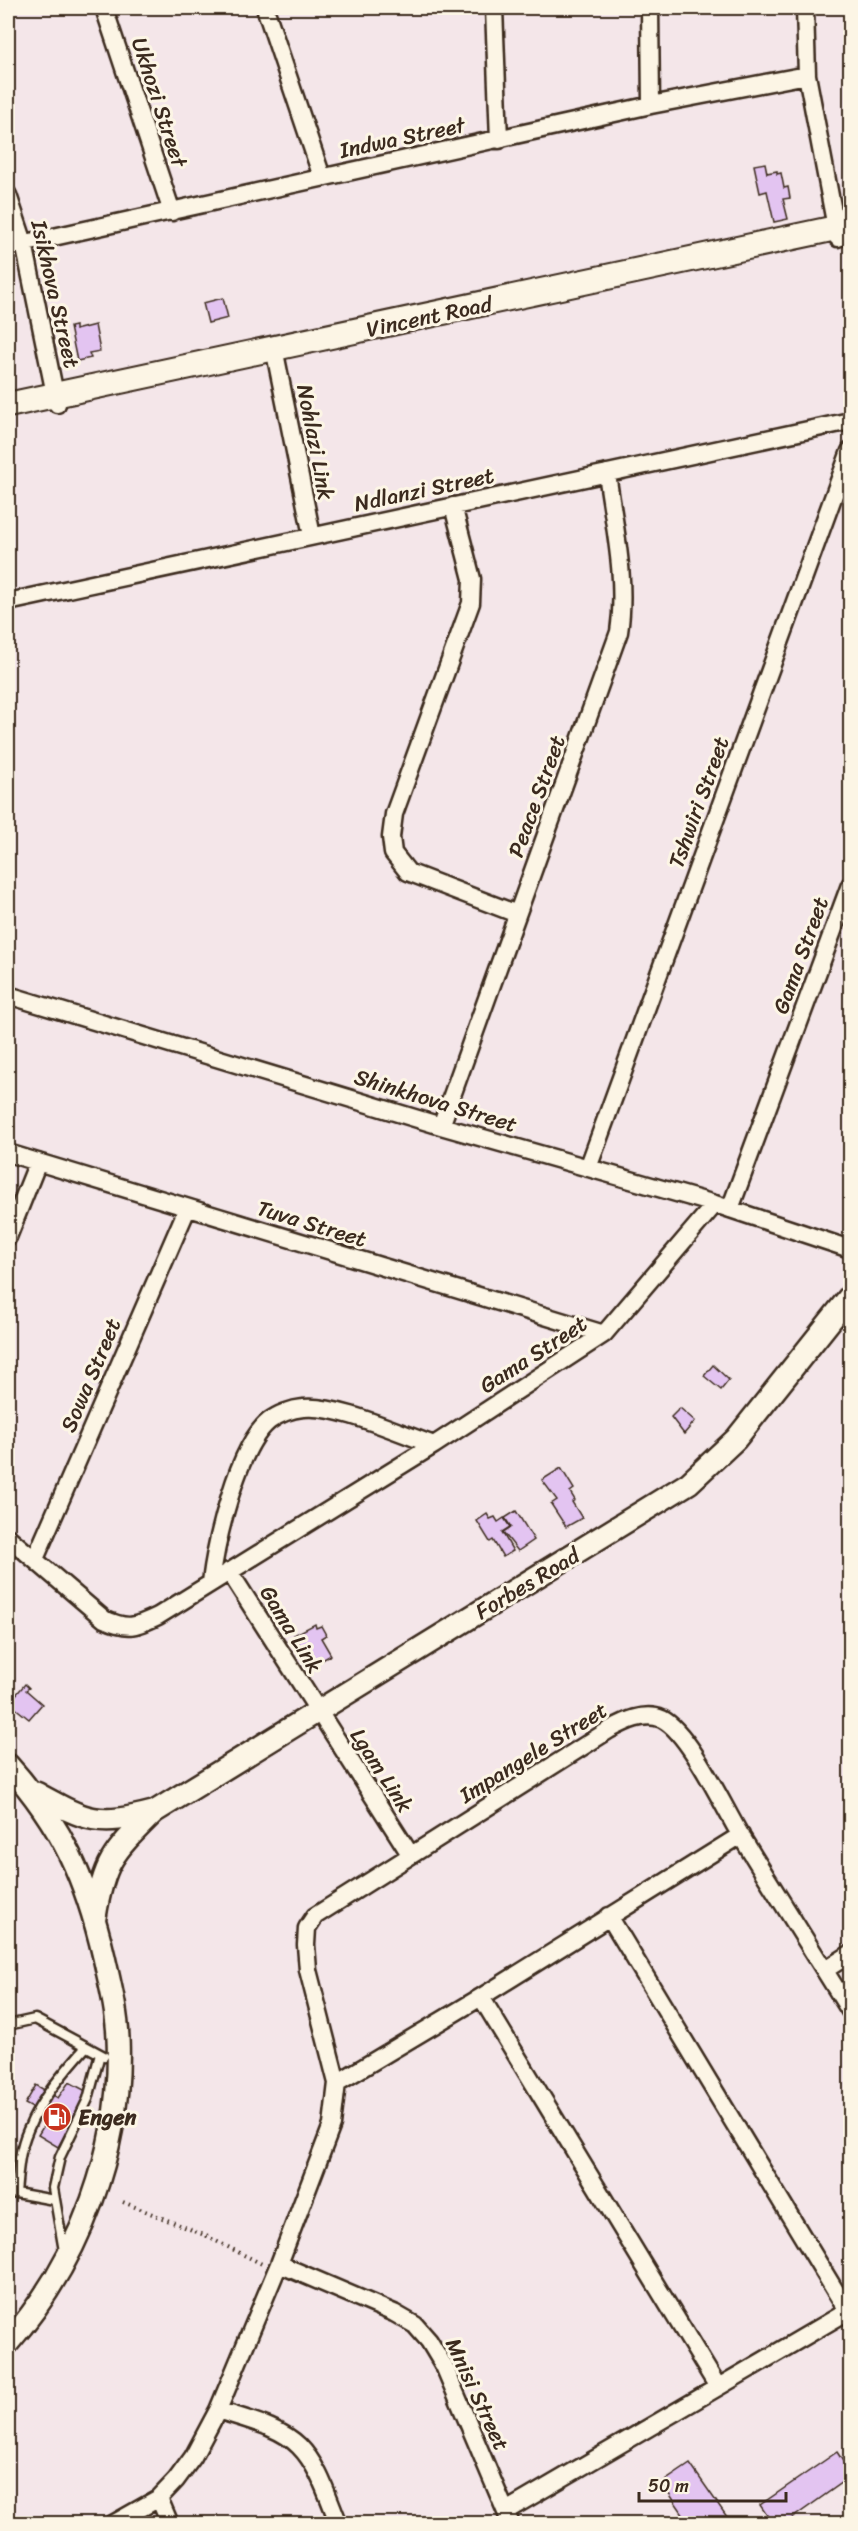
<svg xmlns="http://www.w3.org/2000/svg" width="858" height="2531" font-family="Sriracha,sans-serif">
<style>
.building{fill:#e3c4f1;stroke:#3b2a1e;stroke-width:1.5}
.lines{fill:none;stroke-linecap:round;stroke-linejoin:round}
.service-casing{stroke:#3b2a1e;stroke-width:13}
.minor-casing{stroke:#3b2a1e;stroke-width:21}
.tertiary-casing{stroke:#3b2a1e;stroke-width:26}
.secondary-casing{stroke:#3b2a1e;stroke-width:28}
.path{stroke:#3b2a1e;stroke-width:4;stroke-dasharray:1.5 4.5;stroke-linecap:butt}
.service{stroke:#fcf5e5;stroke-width:8}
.minor{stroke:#fcf5e5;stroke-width:16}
.tertiary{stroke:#fcf5e5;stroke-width:21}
.secondary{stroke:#fcf5e5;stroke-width:24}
.labels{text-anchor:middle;stroke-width:6;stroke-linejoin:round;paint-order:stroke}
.street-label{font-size:22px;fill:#3b2a1e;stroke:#fcf5e5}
.poi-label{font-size:22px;font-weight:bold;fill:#3b2a1e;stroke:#fcf5e5;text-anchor:start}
</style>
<rect width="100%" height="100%" fill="#f4e6e9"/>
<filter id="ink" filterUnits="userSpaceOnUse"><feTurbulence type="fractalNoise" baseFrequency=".0167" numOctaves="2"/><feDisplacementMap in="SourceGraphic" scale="12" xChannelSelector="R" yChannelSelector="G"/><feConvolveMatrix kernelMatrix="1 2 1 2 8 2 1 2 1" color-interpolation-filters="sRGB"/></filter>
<g filter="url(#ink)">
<path class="building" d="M 765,163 L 767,173 L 777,171 L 777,174 L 781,173 L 784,188 L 788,187 L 790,198 L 783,199 L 788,219 L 774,222 L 767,191 L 760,193 L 754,165 Z
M 223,298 L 228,318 L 208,323 L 203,303 Z
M 95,325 L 100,351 L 89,353 L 91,358 L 77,361 L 70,327 L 75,326 L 75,330 Z
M 713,1365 L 729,1380 L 721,1390 L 704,1376 Z
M 680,1408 L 695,1421 L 684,1434 L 671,1417 Z
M 561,1468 L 574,1489 L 570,1492 L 575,1500 L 572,1502 L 582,1518 L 566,1527 L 551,1504 L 557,1500 L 542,1480 Z
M 516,1511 L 534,1540 L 518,1551 L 503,1532 L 511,1527 L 505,1518 Z
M 487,1514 L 490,1519 L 495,1517 L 498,1522 L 504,1518 L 510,1527 L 502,1532 L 513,1551 L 503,1557 L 493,1540 L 490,1542 L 477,1521 Z
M 315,1624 L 316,1628 L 321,1626 L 326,1635 L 321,1638 L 331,1655 L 312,1666 L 294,1635 Z
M 25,1684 L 29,1688 L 26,1690 L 42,1704 L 29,1719 L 9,1703 Z
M 69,2082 L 88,2092 L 58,2147 L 38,2135 L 49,2117 L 25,2104 L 36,2085 L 58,2098 Z
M 837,2452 L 850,2472 L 850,2477 L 784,2524 L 773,2524 L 760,2505 Z
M 690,2464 L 732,2524 L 690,2524 L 662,2483 Z"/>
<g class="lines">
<g class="service-casing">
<path id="service" d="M 8,2025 L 35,2019 L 104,2056
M 16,2193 C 18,2172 19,2150 28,2130 C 41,2098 64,2072 86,2047
M 8,2194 L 16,2193 L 54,2200
M 64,2251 L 53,2188 L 60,2157 L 88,2099 L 100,2054"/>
</g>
<g class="minor-casing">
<path id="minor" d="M 104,8 L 172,212
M 265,8 L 322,177
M 494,8 L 499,140
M 650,8 L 651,105
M 805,8 L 807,75 L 838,238
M 8,195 L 24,243 L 57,404
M 8,247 L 651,105 L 807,75
M 274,348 L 312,536
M 453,506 L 472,579 L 471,603 L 394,814 L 391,837 L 393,853 L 408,872 L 517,914
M 8,602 L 850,421
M 8,995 L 441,1126 L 715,1204 L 850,1249
M 441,1126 L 619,632 C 627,579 614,525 607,473
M 8,1153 L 604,1334
M 588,1168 L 850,451
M 730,1209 L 850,885
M 8,1237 L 38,1162
M 8,1537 L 104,1619 C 128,1630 135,1627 158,1616 L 434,1445 L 604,1334 L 715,1204
M 35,1559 L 187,1209
M 229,1571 L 410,1854
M 211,1582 C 216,1542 237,1447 269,1421 C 278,1414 292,1409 303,1408 C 337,1404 401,1434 434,1445
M 609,1916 L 848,2312
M 825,1970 L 850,1954
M 481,1997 L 718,2387
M 337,2083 L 481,1997 L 741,1835
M 279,2264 L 394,2313 L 415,2325 L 429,2341 L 444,2366 L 511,2524
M 218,2410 C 244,2419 279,2426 299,2446 C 319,2466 328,2498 339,2524
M 159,2498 L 170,2524
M 506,2511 L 850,2310
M 113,2524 L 159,2498 L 176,2480 L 193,2457 L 218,2410 L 279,2264 L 332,2125 L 337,2083 L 308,1970 L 306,1945 L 307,1928 L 315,1916 L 609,1730 C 624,1722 644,1711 662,1719 C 689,1732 724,1808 741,1836 C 777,1895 814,1953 850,2011"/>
</g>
<g class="tertiary-casing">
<path id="tertiary" d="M 8,1765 C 62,1825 86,1879 104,1957 C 110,1984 117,2011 118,2038 C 123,2147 80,2261 8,2343
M 36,1793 C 86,1820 96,1827 153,1812
M 95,1917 C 104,1860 114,1852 154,1812 L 689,1483 L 736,1439 L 850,1296"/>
</g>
<g class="secondary-casing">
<path id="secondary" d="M 8,405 L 850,225"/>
</g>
<path class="path" d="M 123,2202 L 204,2235 L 262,2264"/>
<use href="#service" class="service"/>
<use href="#minor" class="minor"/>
<use href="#tertiary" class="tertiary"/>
<use href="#secondary" class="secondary"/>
</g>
</g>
<defs>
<g id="fuel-disc" transform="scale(1.5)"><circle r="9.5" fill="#c8321e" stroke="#fcf5e5"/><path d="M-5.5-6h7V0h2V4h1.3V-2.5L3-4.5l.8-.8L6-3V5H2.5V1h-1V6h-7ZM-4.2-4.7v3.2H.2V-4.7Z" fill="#fff"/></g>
</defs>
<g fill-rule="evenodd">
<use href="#fuel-disc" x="57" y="2117"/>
</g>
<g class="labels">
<g class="street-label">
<text transform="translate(160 102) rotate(72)" y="8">Ukhozi Street</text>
<text transform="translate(402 137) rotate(-12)" y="8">Indwa Street</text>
<text transform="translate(56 294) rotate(77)" y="8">Isikhova Street</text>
<text transform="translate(429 316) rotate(-12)" y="8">Vincent Road</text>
<text transform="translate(316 442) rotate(79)" y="8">Nohlazi Link</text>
<text transform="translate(424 489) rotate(-12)" y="8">Ndlanzi Street</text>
<text transform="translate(536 796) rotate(-70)" y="8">Peace Street</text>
<text transform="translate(698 802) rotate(-70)" y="8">Tshwiri Street</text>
<text transform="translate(800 955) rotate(-70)" y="8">Gama Street</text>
<text transform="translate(436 1100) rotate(17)" y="8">Shinkhova Street</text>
<text transform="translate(312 1223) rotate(17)" y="8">Tuva Street</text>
<text transform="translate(533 1354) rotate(-33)" y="8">Gama Street</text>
<text transform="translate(90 1375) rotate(-67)" y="8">Sowa Street</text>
<text transform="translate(527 1583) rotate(-31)" y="8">Forbes Road</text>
<text transform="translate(292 1629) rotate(58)" y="8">Gama Link</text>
<text transform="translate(533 1752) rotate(-32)" y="8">Impangele Street</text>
<text transform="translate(382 1770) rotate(57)" y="8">Lgam Link</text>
<text transform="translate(478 2394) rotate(65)" y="8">Mnisi Street</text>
</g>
<g class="poi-label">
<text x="78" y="2125">Engen</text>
</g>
</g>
<rect width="858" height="2531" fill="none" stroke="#fcf5e5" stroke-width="30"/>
<rect x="15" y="15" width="828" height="2501" fill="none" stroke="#3b2a1e" stroke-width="2" filter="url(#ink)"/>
<path d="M639 2492v9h147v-9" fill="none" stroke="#3b2a1e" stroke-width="3"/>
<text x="648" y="2492" font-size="18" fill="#3b2a1e" stroke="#fcf5e5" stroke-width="4.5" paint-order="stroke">50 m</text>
</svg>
